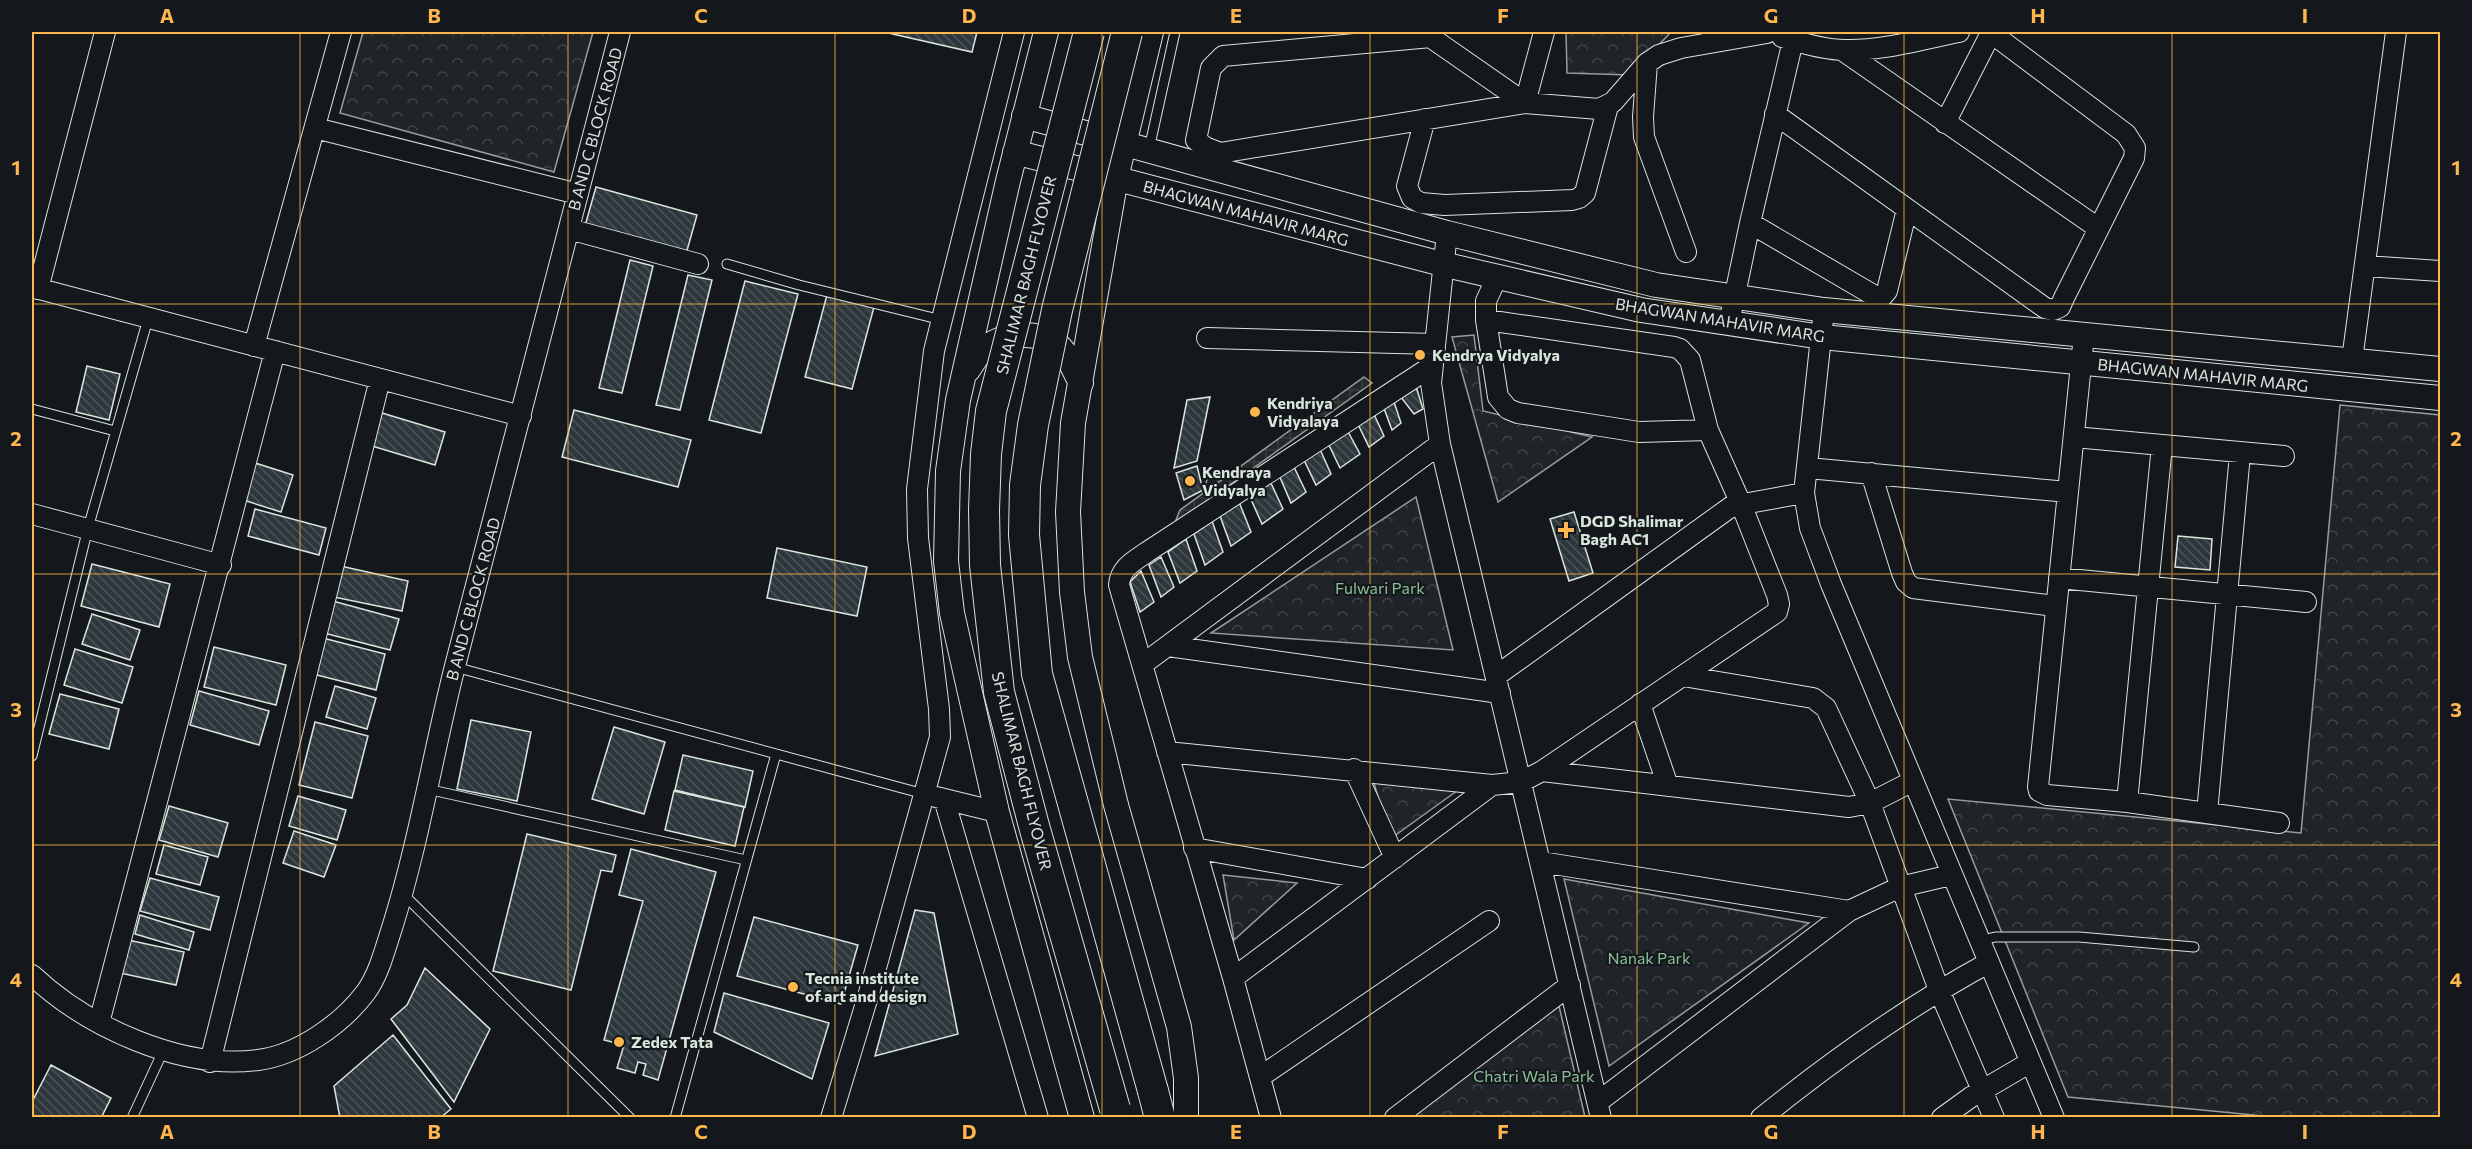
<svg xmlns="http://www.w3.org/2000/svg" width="2472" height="1149" font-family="Commissioner,sans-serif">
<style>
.forest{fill:url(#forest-crowns);stroke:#939e99;stroke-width:1.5}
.plaza{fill:url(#plaza-grid);stroke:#939e99;stroke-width:1.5}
.building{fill:url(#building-back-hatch);stroke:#d8e6dc;stroke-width:1.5}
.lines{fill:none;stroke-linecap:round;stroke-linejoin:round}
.service-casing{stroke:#d8e6dc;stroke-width:11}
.minor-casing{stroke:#d8e6dc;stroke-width:22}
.tertiary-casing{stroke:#d8e6dc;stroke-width:26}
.primary-casing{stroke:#d8e6dc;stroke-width:32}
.service{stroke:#14181c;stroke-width:9}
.minor{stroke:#14181c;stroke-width:20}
.tertiary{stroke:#14181c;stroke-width:24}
.primary{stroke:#14181c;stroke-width:30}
.primary-bridge-casing{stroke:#d8e6dc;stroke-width:32;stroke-linecap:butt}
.primary-bridge{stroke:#14181c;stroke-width:30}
.grid{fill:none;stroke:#ffb74d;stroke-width:1.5;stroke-opacity:0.55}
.poi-dot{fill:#ffb74d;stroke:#14181c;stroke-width:2}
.labels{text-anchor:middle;stroke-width:4.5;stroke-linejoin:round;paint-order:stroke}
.street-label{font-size:16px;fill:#d8e6dc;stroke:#14181c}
.poi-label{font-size:16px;font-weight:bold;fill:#d8e6dc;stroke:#14181c;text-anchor:start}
.park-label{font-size:16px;fill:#8ac095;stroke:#14181c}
.neatline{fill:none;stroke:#ffb74d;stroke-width:2}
.grid-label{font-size:20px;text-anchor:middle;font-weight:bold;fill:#ffb74d}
</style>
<defs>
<pattern id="forest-crowns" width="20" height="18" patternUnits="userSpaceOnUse" patternTransform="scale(1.5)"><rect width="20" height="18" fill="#202428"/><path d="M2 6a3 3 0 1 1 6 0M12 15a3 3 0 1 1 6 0" fill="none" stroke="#404447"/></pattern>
<pattern id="plaza-grid" width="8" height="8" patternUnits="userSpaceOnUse" patternTransform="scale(1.5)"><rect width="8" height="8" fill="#24282b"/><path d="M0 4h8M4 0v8" fill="none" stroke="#393d3f"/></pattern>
<pattern id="building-back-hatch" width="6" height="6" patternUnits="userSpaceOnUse" patternTransform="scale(1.5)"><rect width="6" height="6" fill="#2c363c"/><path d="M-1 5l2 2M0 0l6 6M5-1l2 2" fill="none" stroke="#4a5358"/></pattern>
</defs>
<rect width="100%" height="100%" fill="#14181c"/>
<path class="forest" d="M 363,32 L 593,32 L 554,172 L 340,113 Z
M 1566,32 L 1671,32 L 1630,75 L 1567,73 Z
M 1474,335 L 1483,411 L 1592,437 L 1498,502 L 1452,337 Z
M 2340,405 L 2440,415 L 2440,1117 L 2274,1117 L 2068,1097 L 1948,799 L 2301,833 Z
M 1221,469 L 1221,492 L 1197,509 L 1208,477 Z
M 1416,497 L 1453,650 L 1211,633 Z
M 1374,783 L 1461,788 L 1390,839 Z
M 1223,875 L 1297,883 L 1234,940 Z
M 1564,879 L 1809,923 L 1609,1066 Z
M 1559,1006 L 1585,1117 L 1409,1117 Z"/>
<path class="plaza" d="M 1364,377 L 1372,383 L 1174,525 L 1180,510 Z"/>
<path class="building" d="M 884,32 L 977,32 L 972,52 Z
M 596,187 L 697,215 L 686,254 L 585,226 Z
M 630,260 L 653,266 L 622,393 L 599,388 Z
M 688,275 L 712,280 L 680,410 L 656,405 Z
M 745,281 L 798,294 L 761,433 L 709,420 Z
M 827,295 L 874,307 L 852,389 L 805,377 Z
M 87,366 L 120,374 L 109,420 L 76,412 Z
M 1414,380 L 1423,409 L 1414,414 L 1397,392 Z
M 1392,396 L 1401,423 L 1392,430 L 1382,403 Z
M 1210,397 L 1197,461 L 1174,468 L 1187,400 Z
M 574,410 L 691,440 L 678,487 L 562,457 Z
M 1372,410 L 1384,436 L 1369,447 L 1356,420 Z
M 382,413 L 445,432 L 435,465 L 372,446 Z
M 1346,428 L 1360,454 L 1340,468 L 1327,441 Z
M 1319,447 L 1331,474 L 1316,485 L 1303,458 Z
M 252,462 L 293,475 L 281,512 L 240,499 Z
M 1293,465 L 1306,492 L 1291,503 L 1279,475 Z
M 1197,466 L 1203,490 L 1184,500 L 1176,473 Z
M 1270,481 L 1283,509 L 1262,524 L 1249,495 Z
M 1239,502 L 1251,532 L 1231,546 L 1220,516 Z
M 255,509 L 326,528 L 319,555 L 248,536 Z
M 1574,512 L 1593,573 L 1569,581 L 1550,519 Z
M 1212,521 L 1223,552 L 1205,565 L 1194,534 Z
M 2178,536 L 2212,539 L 2210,570 L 2175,567 Z
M 1186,539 L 1197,571 L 1180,583 L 1168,552 Z
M 777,548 L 867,567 L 857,616 L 767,598 Z
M 1161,557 L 1174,587 L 1161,597 L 1149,565 Z
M 92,564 L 170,584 L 159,627 L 81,606 Z
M 336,565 L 408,581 L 402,611 L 329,596 Z
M 1141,571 L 1154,602 L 1140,612 L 1130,582 Z
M 329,600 L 399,619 L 390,650 L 320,632 Z
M 92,614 L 140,630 L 130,660 L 82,644 Z
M 319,637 L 385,654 L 376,690 L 309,673 Z
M 214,647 L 286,665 L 276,705 L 204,687 Z
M 75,649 L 133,667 L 122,703 L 64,685 Z
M 335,686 L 376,698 L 367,729 L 326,717 Z
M 199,691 L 269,711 L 259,745 L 190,725 Z
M 60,694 L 119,709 L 109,749 L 49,734 Z
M 471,720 L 531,732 L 517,801 L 457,789 Z
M 315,722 L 368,736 L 352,798 L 299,785 Z
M 614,727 L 665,742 L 644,814 L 592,799 Z
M 683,755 L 753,771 L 745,807 L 675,790 Z
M 674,791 L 744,807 L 735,846 L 665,830 Z
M 298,796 L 346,810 L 337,840 L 289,826 Z
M 169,806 L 228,823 L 218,857 L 159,840 Z
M 294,831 L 336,845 L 324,877 L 283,863 Z
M 527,834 L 616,855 L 612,872 L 601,870 L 571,990 L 493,971 Z
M 164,845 L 208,857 L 200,885 L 156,874 Z
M 631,849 L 716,872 L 658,1080 L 643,1075 L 646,1064 L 638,1062 L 635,1073 L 617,1068 L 624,1045 L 604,1040 L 643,901 L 619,895 Z
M 150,878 L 219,897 L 210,930 L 140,911 Z
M 915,910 L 934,913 L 958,1034 L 875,1056 Z
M 140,915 L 194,932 L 189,950 L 135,934 Z
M 754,917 L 858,945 L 841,1004 L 737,976 Z
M 128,940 L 184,952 L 176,985 L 120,973 Z
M 425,968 L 490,1029 L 454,1102 L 391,1019 L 407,1005 Z
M 724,993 L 829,1023 L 812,1079 L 714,1032 Z
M 393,1035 L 451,1109 L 440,1118 L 340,1118 L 334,1086 Z
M 51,1065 L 111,1098 L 101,1118 L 32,1118 L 32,1102 Z"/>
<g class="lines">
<g class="service-casing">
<path id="service" d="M 1149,149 L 1175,32
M 727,264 L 799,285 L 942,320
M 32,409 L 115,431
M 455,667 L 924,794
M 32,756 L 88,528 L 148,319
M 427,789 L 746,860
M 403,894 L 630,1118
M 1979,941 L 1995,937 L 2079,937 L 2194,947
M 132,1118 L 164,1049
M 675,1118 L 776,754"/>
</g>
<g class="minor-casing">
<path id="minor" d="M 1423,32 L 1525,103 L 1544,32
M 1431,37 L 1223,56 L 1211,68 L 1196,140 L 1205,147 L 1220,153 L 1525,103 L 1599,109 L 1613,102 L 1647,63 L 1659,55 L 1681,48 L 1767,33
M 1782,37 C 1801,43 1825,50 1845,50 C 1883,51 1922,39 1959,32
M 1842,50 L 2098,228
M 1647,63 L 1643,117 L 1644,137 L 1686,252
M 1775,114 L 2045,308 L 2053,310 L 2060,307 L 2064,298 L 2134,158 L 2135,148 L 2126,134 L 1990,32
M 1425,119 L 1407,186 L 1412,198 L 1421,203 L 1445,205 L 1572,200 L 1579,198 L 1585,193 L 1608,106
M 1945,123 L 1991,33
M 315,128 L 578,194
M 1750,223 L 1880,299 L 1887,291 L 1907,209
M 569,229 L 698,264
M 1447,233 L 1431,383 L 1440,444 L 1601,1118
M 2365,266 L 2440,271
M 1497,277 L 1486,301 L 1486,320 L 1498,397 L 1508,409 L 1518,413 L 1639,432 L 1708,430
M 32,287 L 521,416
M 38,289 L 105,32
M 1824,310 L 1804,493 L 1810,528 L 1831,584 L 2054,1118
M 1729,323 L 1750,223 L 1795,32
M 2084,335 L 2038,787 L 2039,791 L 2047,795 L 2127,802 L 2279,823
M 1207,338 L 1435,344
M 254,346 L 341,32
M 2352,360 L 2396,32
M 2074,437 L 2284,456
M 1808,468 L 2068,492
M 1871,473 L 1902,573 L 1906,582 L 1913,588 L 2055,606
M 32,514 L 221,565
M 2059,578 L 2306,602
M 1168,646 L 1500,693
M 1143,664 L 1440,444
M 1496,676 L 1732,506 L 1804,493
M 1683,676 L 1813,698 L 1826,708 L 1870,803 L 1939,990 L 1994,1118
M 1640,704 L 1668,786
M 1167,752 L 1492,785 L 1521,782 L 1542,771 L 1777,612 L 1779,604 L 1777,595 L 1741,504 L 1708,430 L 1690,360 L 1680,349 L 1674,347 L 1486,320
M 1354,769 L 1395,858
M 1542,771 L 1849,807 L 1870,803 L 1913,781
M 936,797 L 997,812
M 944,799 L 1038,1118
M 2127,802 L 2162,445
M 2207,813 L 2240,454
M 1194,848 L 1367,879
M 1541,862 L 1849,911
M 32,975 C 87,1027 181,1070 258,1060 C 298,1055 342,1024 366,992 C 379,974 385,949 392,928 C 419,842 433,753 455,666 C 509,454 566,243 620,32
M 1233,978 L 1492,785
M 99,1023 L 275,351
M 210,1062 L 380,379
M 1260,1077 L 1489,921
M 1598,1102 L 1849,911 L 1900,887 L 1951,875
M 831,1118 L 869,993 L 940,737 L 939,709 L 918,538 L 917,489 L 934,351 L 1014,32
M 1271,1118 L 1233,978 L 1119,585 C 1120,568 1134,561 1147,552 L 1432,366
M 1395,1118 L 1570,985
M 1761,1118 C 1833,1060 1907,1007 1988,963
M 1942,1118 L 1971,1097 L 2029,1063"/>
</g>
<g class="tertiary-casing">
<path id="tertiary" d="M 1046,32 L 1008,181 L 958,400 L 948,471 L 946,561 L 952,613 L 997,812 L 1082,1118
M 1151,32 L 1116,178 L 1073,423 L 1068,512 L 1072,592 L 1080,657 L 1116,805 L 1179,1027 L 1186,1078 L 1186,1118
M 1024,116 L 1447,233 L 1656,285 L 1824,310 L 2440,369
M 1015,152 L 1442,264 L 1641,310 L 1822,337 L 2440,398
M 968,370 C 973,363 978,353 985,348 C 1005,333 1034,330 1056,344 C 1067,351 1074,371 1081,383"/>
</g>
<g class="primary-casing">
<path id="primary" d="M 1153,1091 L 1160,1118"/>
</g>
<use href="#service" class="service"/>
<use href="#minor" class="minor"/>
<use href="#tertiary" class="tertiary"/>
<use href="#primary" class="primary"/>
<g class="primary-bridge-casing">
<path id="primary-bridge" d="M 1089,32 L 991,411 L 986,454 L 984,510 L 985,565 L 999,692 L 1034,826 L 1115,1109
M 1127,32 L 1057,310 L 1033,425 L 1025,485 L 1024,535 L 1037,674 L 1153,1091"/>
</g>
<use href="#primary-bridge" class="primary-bridge"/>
</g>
<path class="grid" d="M 300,32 L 300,1118M 568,32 L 568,1118M 835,32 L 835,1118M 1102,32 L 1102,1118M 1370,32 L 1370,1118M 1637,32 L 1637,1118M 1904,32 L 1904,1118M 2172,32 L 2172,1118M 32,304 L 2440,304M 32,574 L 2440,574M 32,845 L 2440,845"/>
<g class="poi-dot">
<circle cx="1420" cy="355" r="6"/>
<circle cx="1255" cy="412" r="6"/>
<circle cx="1190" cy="481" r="6"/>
<path d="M1563 521h6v6h6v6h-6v6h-6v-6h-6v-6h6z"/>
<circle cx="793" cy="987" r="6"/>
<circle cx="619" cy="1042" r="6"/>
</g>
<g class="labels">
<g class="street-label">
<text transform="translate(595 129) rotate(-75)" y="6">B AND C BLOCK ROAD</text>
<text transform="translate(1246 213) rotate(15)" y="6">BHAGWAN MAHAVIR MARG</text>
<text transform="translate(1026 275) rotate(-76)" y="6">SHALIMAR BAGH FLYOVER</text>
<text transform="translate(1720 320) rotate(9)" y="6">BHAGWAN MAHAVIR MARG</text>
<text transform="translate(2203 375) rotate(6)" y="6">BHAGWAN MAHAVIR MARG</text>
<text transform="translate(473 599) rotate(-75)" y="6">B AND C BLOCK ROAD</text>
<text transform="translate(1022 771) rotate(76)" y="6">SHALIMAR BAGH FLYOVER</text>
</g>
<g class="poi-label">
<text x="1432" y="361">Kendrya Vidyalya</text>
<text x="1267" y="409">Kendriya<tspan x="1267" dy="18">Vidyalaya</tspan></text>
<text x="1202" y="478">Kendraya<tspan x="1202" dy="18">Vidyalya</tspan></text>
<text x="1580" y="527">DGD Shalimar<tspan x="1580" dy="18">Bagh AC1</tspan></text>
<text x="805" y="984">Tecnia institute<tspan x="805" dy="18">of art and design</tspan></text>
<text x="631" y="1048">Zedex Tata</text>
</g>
<g class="park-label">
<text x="1380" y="594">Fulwari Park</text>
<text x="1649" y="964">Nanak Park</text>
<text x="1534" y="1082">Chatri Wala Park</text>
</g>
</g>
<rect width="2472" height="1149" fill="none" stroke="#14181c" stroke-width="66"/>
<rect x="33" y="33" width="2406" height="1083" class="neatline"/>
<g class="grid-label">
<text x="167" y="23">A</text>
<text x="434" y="23">B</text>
<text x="701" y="23">C</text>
<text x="969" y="23">D</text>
<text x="1236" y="23">E</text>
<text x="1503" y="23">F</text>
<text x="1771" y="23">G</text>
<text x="2038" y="23">H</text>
<text x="2305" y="23">I</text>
<text x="16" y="175">1</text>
<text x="2456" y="175">1</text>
<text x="16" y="446">2</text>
<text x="2456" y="446">2</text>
<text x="16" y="717">3</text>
<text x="2456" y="717">3</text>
<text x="16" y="987">4</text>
<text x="2456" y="987">4</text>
<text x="167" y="1139">A</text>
<text x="434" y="1139">B</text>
<text x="701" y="1139">C</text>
<text x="969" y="1139">D</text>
<text x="1236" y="1139">E</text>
<text x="1503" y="1139">F</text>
<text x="1771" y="1139">G</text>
<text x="2038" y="1139">H</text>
<text x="2305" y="1139">I</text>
</g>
</svg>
